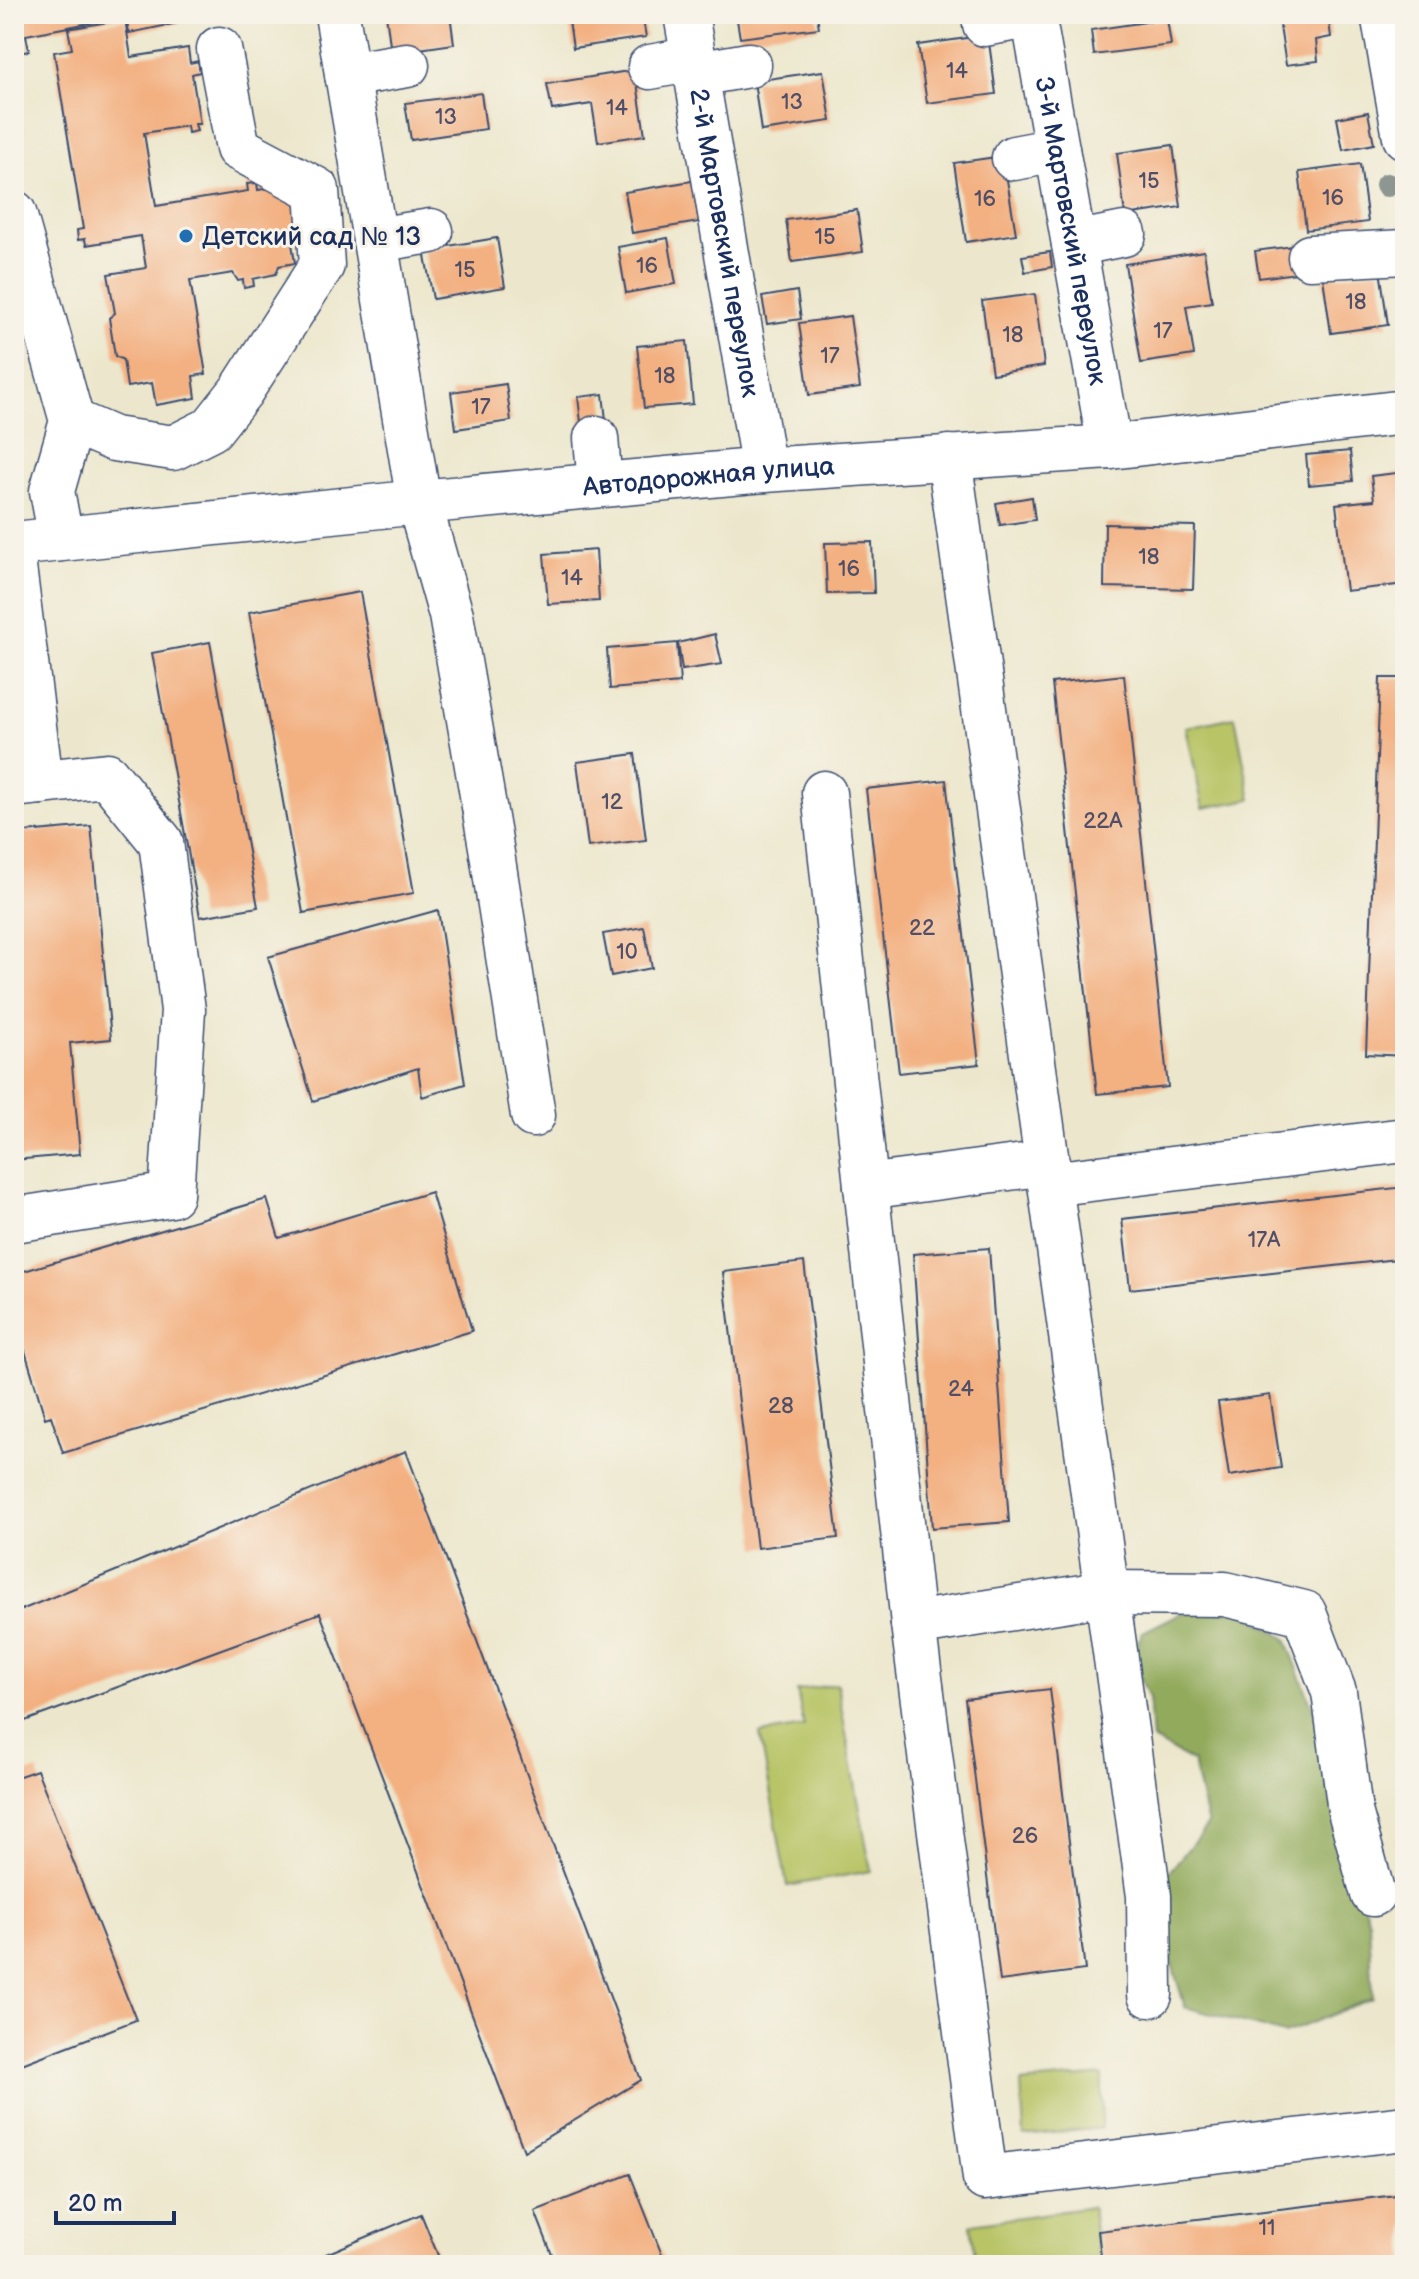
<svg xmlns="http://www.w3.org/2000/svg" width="1419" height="2279" font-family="'Balsamiq Sans',sans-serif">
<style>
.green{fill:#b8c466;stroke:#6a7a62;stroke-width:2}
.forest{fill:#92aa5b;stroke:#566c5c;stroke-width:2}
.building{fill:#f3b081}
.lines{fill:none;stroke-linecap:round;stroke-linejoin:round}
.minor-casing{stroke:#3a4b6e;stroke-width:47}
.minor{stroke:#fff;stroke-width:44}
.tree{fill:#8e9691}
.poi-dot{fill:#1f6fb2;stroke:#f7f3e8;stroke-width:3}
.labels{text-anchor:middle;stroke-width:6;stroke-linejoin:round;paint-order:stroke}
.number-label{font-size:22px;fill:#514f67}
.street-label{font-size:26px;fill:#1b2f5e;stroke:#f7f3e8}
.poi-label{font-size:26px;fill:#1b2f5e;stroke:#f7f3e8;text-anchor:start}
</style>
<rect width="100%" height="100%" fill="#f7f3e8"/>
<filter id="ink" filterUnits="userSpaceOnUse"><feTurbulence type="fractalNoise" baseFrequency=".0125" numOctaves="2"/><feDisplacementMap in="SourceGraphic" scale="16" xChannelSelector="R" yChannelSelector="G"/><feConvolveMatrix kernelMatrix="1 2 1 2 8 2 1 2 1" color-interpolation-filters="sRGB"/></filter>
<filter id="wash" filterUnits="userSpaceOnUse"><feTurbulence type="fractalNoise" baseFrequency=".006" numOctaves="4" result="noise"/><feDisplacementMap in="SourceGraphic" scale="32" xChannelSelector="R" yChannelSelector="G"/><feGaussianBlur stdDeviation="1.8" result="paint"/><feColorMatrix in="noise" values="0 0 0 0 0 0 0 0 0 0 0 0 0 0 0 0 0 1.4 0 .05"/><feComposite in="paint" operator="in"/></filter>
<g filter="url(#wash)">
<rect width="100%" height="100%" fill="#ece7cc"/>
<path class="green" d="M 1235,717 L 1251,799 L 1203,808 L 1186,727 Z
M 837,1684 L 871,1871 L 787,1886 L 760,1734 L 804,1727 L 797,1691 Z
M 1102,2075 L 1102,2128 L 1024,2136 L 1021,2083 Z
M 1092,2207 L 1099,2265 L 976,2265 L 971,2224 Z"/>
<path class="forest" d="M 1240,1610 L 1286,1639 L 1320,1727 L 1337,1824 L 1369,1921 L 1373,1998 L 1284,2034 L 1185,2007 L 1163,1934 L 1165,1877 L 1208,1825 L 1193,1762 L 1152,1740 L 1149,1698 L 1131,1656 L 1143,1632 L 1181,1613 Z"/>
<g id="blocks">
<path class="building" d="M 14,14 L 192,14 L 193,20 L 129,33 L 126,16 L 26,35 L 29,51 L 14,54 Z
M 386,14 L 450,14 L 454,44 L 391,53 Z
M 568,14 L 642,14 L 646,37 L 573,48 Z
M 736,14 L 817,14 L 819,28 L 740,38 Z
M 1278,14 L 1328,14 L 1331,37 L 1316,40 L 1318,61 L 1286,65 Z
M 125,19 L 131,57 L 188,48 L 190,63 L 198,61 L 200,72 L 192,74 L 200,124 L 195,124 L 197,131 L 188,133 L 187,126 L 144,133 L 156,206 L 248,191 L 247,184 L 257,183 L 258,190 L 282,186 L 284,198 L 303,195 L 309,234 L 291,237 L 295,263 L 279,266 L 276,274 L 253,279 L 254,286 L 244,288 L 243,280 L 238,281 L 233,273 L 190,280 L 206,374 L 193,376 L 196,398 L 156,405 L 152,383 L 127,387 L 123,360 L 115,356 L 109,318 L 115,313 L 108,274 L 146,268 L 141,236 L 86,245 L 85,239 L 78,240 L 77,230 L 83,229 L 54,52 L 72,49 L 68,29 Z
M 1167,19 L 1171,45 L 1094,55 L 1091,30 Z
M 988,35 L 996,94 L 927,103 L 918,45 Z
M 635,70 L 645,135 L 598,142 L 592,104 L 552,110 L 547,84 Z
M 823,71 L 831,121 L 761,131 L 754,81 Z
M 481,93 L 486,129 L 411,140 L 405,103 Z
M 1368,112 L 1374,144 L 1343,150 L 1337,118 Z
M 1173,145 L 1181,207 L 1125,215 L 1117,153 Z
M 1003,156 L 1016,234 L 966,242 L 954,163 Z
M 1360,164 L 1368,222 L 1306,230 L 1299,172 Z
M 692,181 L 699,222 L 632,233 L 625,192 Z
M 857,210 L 863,252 L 792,262 L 786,220 Z
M 497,238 L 505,287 L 433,299 L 424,250 Z
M 668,238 L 676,284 L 626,293 L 618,247 Z
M 1308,244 L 1312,271 L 1259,278 L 1255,251 Z
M 1204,251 L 1212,302 L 1186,306 L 1194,355 L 1141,363 L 1125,264 Z
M 1050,252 L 1052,267 L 1025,272 L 1022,256 Z
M 1380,270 L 1388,325 L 1331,333 L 1323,278 Z
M 797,291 L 801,319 L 767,324 L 762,297 Z
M 1035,294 L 1044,366 L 992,374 L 982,301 Z
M 850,316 L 860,388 L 809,395 L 799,323 Z
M 687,341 L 693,404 L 644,408 L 637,346 Z
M 506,384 L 511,421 L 456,429 L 451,392 Z
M 603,394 L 608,437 L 583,439 L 578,397 Z
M 1350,451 L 1353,481 L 1309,485 L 1306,455 Z
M 1405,472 L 1405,584 L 1346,591 L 1336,504 L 1374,500 L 1371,476 Z
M 1032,497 L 1035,520 L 1000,525 L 996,503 Z
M 1105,524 L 1195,526 L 1193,589 L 1104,587 Z
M 872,542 L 874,593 L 827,594 L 825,543 Z
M 596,550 L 599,601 L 548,604 L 544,554 Z
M 360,592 L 414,893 L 303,913 L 249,612 Z
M 715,634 L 722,664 L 682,670 L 678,643 Z
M 210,642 L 258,907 L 200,917 L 152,653 Z
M 677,643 L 680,683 L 610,689 L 607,649 Z
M 1124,675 L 1168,1087 L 1097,1094 L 1052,683 Z
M 1380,678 L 1405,678 L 1405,1056 L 1366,1054 Z
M 635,754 L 646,840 L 588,847 L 577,762 Z
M 946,780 L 979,1064 L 899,1073 L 866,789 Z
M 91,826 L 111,1039 L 70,1043 L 80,1154 L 14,1160 L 14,833 Z
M 438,910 L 465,1084 L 422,1097 L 418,1068 L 313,1101 L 268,957 Z
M 644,927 L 652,968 L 611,976 L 603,934 Z
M 1405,1187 L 1405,1258 L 1130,1289 L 1122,1219 Z
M 431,1192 L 472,1331 L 63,1453 L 51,1416 L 45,1418 L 14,1314 L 14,1274 L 267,1199 L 279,1238 Z
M 989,1248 L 1009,1522 L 932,1528 L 913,1254 Z
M 804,1262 L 838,1538 L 757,1548 L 723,1272 Z
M 1270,1395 L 1281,1468 L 1229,1476 L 1218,1402 Z
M 406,1451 L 641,2080 L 524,2151 L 320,1613 L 14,1725 L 14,1613 Z
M 1050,1689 L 1085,1970 L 1000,1981 L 965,1699 Z
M 37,1770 L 136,2020 L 14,2067 L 14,1778 Z
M 630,2174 L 666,2265 L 556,2265 L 535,2211 Z
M 1405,2194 L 1405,2265 L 1102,2265 L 1098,2231 Z
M 421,2214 L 442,2265 L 300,2265 Z"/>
</g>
</g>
<g filter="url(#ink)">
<use href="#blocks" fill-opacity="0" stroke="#3a4b6e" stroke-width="2"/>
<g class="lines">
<g class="minor-casing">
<g id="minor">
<path d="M 337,14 L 419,502 L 451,615 L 491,847 L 533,1115"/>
<path id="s1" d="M 686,14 L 764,470"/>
<path id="s2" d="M 1033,14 L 1110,447"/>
<path d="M 1383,14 L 1405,137"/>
<path d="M 985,24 L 1033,15"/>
<path d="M 650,67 L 694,59"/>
<path d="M 696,74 L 749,65"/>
<path d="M 347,75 L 407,65"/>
<path d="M 1014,158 L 1057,150"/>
<path d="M 14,213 L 72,421 L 52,491 L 61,539"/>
<path d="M 375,240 L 431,231"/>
<path d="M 1074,244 L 1124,234"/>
<path d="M 1310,257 L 1405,252"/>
<path d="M 72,421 L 114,439 L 173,448 L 211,429 L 241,391 L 322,265 L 317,190 L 238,148 L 219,49"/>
<path d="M 596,438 L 600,485"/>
<path d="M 949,457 L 1149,1896 L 1150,1995"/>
<path id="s3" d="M 14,544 L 419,502 L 764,470 L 1110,447 L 1405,412"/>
<path d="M 14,567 L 41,782"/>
<path d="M 14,785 L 107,775 L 161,842 L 183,1010 L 171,1195 L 14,1220"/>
<path d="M 824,793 L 913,1624 L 1107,1593 L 1225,1594 L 1304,1613 L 1334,1692 L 1350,1811 L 1373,1894"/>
<path d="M 1050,1184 L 1405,1140"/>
<path d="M 866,1187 L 1047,1163"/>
<path d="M 913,1624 L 985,2178 L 1405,2128"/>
</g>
</g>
<use href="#minor" class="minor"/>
</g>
<circle class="tree" cx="1387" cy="185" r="12"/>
</g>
<circle class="poi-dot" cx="186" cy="236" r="8"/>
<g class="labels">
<g class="number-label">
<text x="957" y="78">14</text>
<text x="792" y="109">13</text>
<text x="617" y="115">14</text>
<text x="446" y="124">13</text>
<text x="1149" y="188">15</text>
<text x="1333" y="205">16</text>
<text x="985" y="206">16</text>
<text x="825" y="244">15</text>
<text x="647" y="273">16</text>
<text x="465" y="277">15</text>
<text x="1356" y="309">18</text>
<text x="1163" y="338">17</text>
<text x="1013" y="342">18</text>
<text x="830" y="363">17</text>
<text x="665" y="383">18</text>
<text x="481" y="414">17</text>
<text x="1149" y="564">18</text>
<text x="849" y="576">16</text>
<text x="572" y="585">14</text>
<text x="612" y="809">12</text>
<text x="1103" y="828">22А</text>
<text x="922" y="935">22</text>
<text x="627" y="959">10</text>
<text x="1264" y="1247">17А</text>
<text x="961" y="1396">24</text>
<text x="781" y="1413">28</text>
<text x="1025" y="1843">26</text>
<text x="1267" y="2235">11</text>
</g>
<g class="street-label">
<text dy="9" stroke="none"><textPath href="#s2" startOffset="220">3-й Мартовский переулок</textPath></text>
<text dy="9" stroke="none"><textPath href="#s1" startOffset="232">2-й Мартовский переулок</textPath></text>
<text dy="9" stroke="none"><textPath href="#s3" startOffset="698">Автодорожная улица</textPath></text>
</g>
<g class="poi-label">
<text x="202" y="245">Детский сад № 13</text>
</g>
</g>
<rect width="1419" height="2279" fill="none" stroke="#f7f3e8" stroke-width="48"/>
<path d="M56 2211v12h118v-12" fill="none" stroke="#1b2f5e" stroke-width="4"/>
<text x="68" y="2211" font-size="24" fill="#1b2f5e" stroke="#f7f3e8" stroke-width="6" paint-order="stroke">20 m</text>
</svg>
